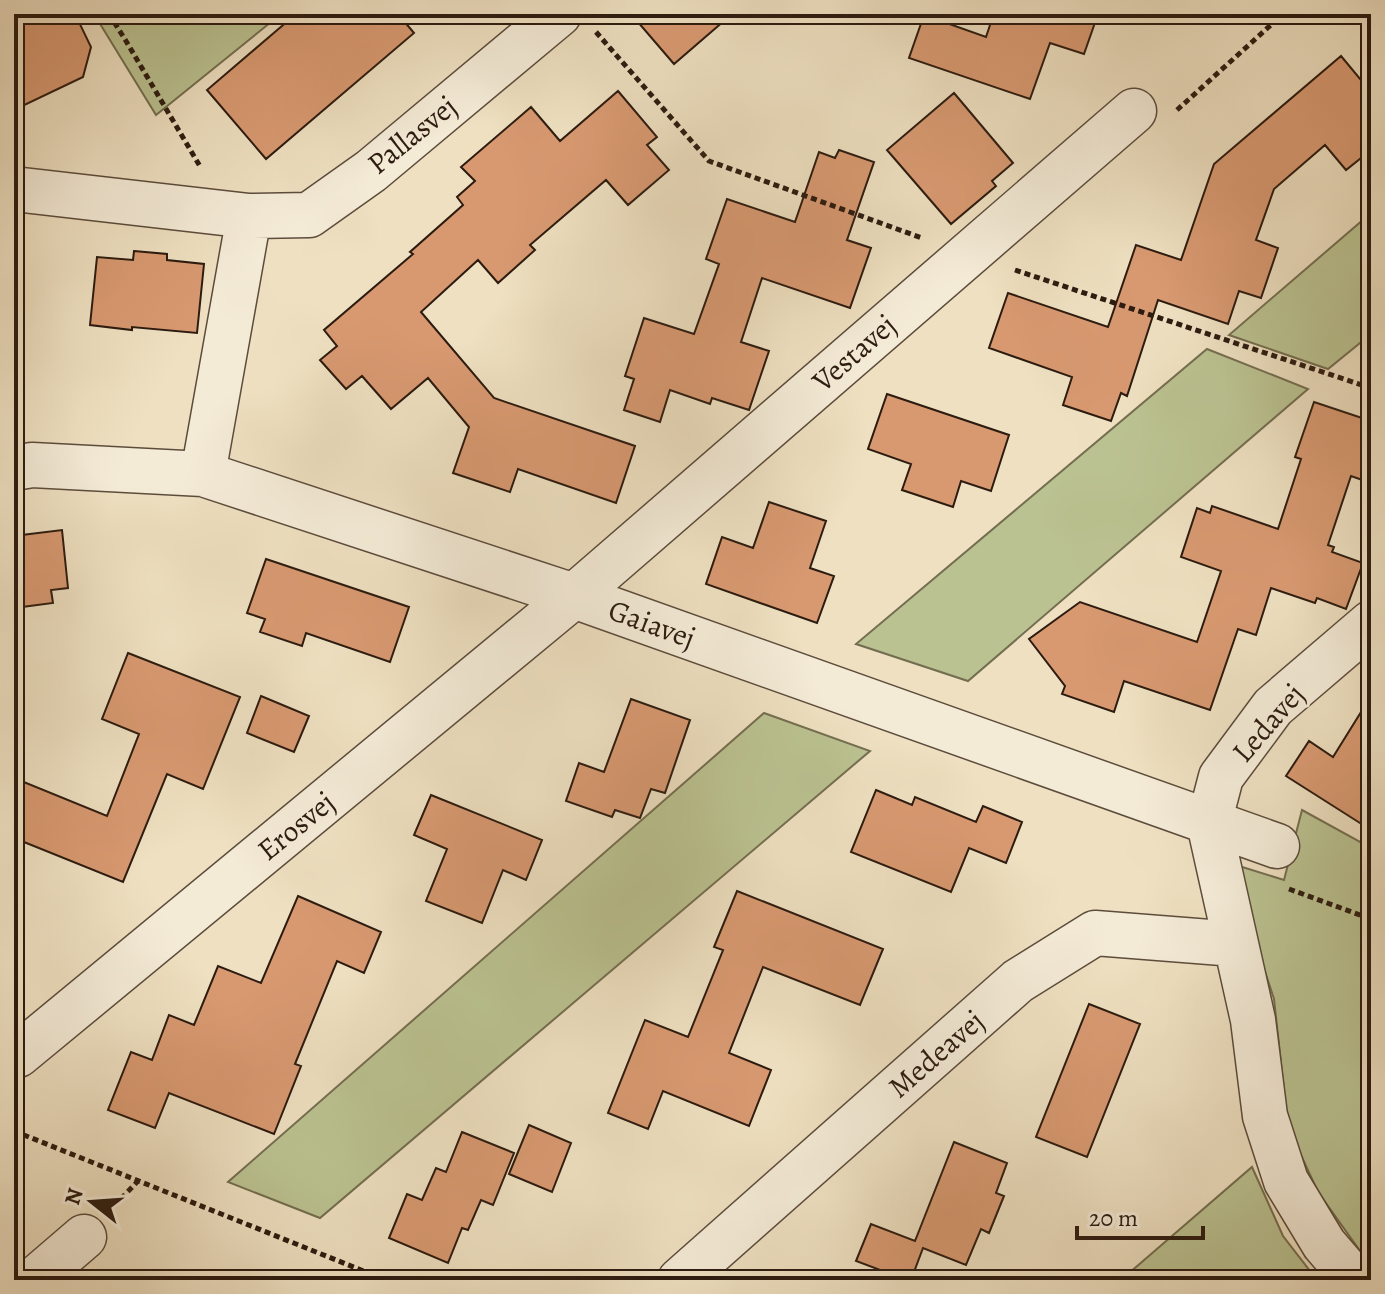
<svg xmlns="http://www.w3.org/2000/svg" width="1385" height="1294" font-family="Alegreya,serif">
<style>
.green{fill:#bbc291;stroke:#746e50;stroke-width:2}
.building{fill:#d89971;stroke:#2c1b10;stroke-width:2}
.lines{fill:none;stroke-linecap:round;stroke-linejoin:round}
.minor-casing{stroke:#5c4c3c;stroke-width:47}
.path{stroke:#2c1b10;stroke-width:5;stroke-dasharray:6 4;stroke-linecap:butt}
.minor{stroke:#f4ebd7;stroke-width:44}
.labels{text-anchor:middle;stroke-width:6;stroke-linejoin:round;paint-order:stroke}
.street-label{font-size:30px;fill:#2c1b10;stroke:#f4ebd7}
</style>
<rect width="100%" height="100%" fill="#eee0c1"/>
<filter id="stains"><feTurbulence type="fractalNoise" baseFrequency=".0025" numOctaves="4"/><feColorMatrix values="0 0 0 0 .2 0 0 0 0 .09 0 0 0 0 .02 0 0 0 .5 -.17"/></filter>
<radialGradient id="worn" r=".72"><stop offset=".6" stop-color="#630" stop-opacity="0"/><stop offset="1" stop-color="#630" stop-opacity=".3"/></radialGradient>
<path class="green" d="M 94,14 L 281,14 L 156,115 Z
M 1371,213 L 1371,334 L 1328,369 L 1229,335 Z
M 1207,349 L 1308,389 L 968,681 L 856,644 Z
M 764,713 L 870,751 L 320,1218 L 228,1182 Z
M 1302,810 L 1364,844 L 1371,850 L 1371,1249 L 1363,1255 L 1318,1192 L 1288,1127 L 1274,999 L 1251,929 L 1239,866 L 1284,880 Z
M 1252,1167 L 1283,1236 L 1317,1280 L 1121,1280 Z"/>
<path class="building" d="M 14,14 L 60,14 L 78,20 L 91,47 L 83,77 L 14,110 Z
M 296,14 L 398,14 L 414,33 L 266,159 L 207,90 Z
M 631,14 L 732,14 L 674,64 Z
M 984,14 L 1098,14 L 1084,54 L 1050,43 L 1030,99 L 909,58 L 924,15 L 986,37 L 991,22 L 983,20 Z
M 1341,56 L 1371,92 L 1371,150 L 1346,170 L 1325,145 L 1274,189 L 1256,240 L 1278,248 L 1261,298 L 1239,291 L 1228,324 L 1158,300 L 1127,396 L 1121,393 L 1111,421 L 1063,405 L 1072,377 L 989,348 L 1008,293 L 1108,327 L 1136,245 L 1181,260 L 1214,164 Z
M 618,91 L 657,137 L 647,145 L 669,170 L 628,205 L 606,180 L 530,245 L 535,250 L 498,283 L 478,260 L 421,312 L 494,398 L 635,446 L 616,503 L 518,469 L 510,492 L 453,473 L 469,427 L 428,378 L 391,409 L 362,376 L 346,389 L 320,360 L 337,346 L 324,330 L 413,254 L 410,252 L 463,205 L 457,197 L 475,181 L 461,167 L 531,107 L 560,141 Z
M 954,93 L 1013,163 L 992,181 L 996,186 L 951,224 L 887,150 Z
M 839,150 L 874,162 L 847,240 L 871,248 L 850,308 L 762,278 L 741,342 L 769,351 L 749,410 L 712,398 L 710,404 L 670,390 L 660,422 L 624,410 L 634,379 L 625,376 L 644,318 L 694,334 L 719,264 L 706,259 L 727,199 L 795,222 L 819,152 L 835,158 Z
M 134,251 L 167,254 L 167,260 L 204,264 L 197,333 L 132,327 L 132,330 L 90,325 L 97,257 L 133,260 Z
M 887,394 L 1009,435 L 991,491 L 961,481 L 953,507 L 902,490 L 911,464 L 868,449 Z
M 1314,402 L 1371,421 L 1371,483 L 1351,476 L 1328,545 L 1334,547 L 1332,552 L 1363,563 L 1346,609 L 1317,598 L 1315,603 L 1271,588 L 1256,635 L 1238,629 L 1210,710 L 1124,681 L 1114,712 L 1062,694 L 1065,686 L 1029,639 L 1080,602 L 1197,642 L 1221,571 L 1181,557 L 1197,508 L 1210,513 L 1212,506 L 1278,529 L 1301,459 L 1295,457 Z
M 769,502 L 826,521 L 810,568 L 834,576 L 817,623 L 706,584 L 722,537 L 753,548 Z
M 62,530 L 68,588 L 51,590 L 53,603 L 14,608 L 14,536 Z
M 266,559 L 409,607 L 390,662 L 306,633 L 302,646 L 260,632 L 265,619 L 247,613 Z
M 128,653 L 240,697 L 203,789 L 167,774 L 123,882 L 14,838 L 14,778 L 107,816 L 139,734 L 102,719 Z
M 261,696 L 309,716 L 294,752 L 247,733 Z
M 1371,696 L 1371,830 L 1286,776 L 1309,741 L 1333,757 Z
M 631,699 L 690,720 L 665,793 L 651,789 L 640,818 L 615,810 L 612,817 L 566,801 L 579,763 L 604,772 Z
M 876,790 L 912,805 L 915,797 L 976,822 L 983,806 L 1022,822 L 1006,863 L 969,848 L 951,892 L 851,852 Z
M 431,795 L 542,840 L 526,880 L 503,870 L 482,923 L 426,901 L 447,849 L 414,835 Z
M 737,891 L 883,949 L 860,1005 L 763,967 L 729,1053 L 771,1070 L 749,1126 L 663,1091 L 648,1129 L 608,1113 L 645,1020 L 688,1037 L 723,950 L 714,947 Z
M 298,896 L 381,932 L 364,973 L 337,961 L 295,1064 L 301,1066 L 274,1134 L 169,1093 L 155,1128 L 108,1110 L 131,1052 L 152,1060 L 169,1015 L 194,1025 L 218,966 L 261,983 Z
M 1089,1004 L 1140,1024 L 1087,1157 L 1036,1137 Z
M 529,1125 L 571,1143 L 552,1192 L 509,1174 Z
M 462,1132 L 514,1153 L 493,1205 L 481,1200 L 468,1230 L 462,1228 L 448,1263 L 389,1238 L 407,1194 L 422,1200 L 436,1168 L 446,1172 Z
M 954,1142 L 1007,1163 L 996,1193 L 1004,1196 L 989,1233 L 981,1229 L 966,1265 L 923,1248 L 911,1280 L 907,1280 L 856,1261 L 871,1224 L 915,1241 Z"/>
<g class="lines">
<g class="minor-casing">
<path id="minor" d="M 14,189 L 249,216 L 309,215 L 371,171 L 559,14
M 14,468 L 32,465 L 203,474 L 574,596 L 1277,846
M 203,474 L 249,216
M 18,1055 L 574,596 L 1134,111
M 34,1280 L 84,1237
M 680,1280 L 1018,981 L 1095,933 L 1235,944
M 1355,1280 L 1324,1244 L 1286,1181 L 1265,1116 L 1253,1020 L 1209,823 L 1221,777 L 1273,707 L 1371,623"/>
</g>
<path class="path" d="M 109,14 L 126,41 L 201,168
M 596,32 L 709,161 L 922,238
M 1177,110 L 1283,14
M 1015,270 L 1371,388
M 1289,889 L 1371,919
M 14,1131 L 386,1280
M 114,1206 L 138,1181"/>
<use href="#minor" class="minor"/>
</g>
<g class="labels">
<g class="street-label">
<text transform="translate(412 135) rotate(-39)" y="10">Pallasvej</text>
<text transform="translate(854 353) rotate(-41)" y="10">Vestavej</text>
<text transform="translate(652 624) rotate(20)" y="10">Gaiavej</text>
<text transform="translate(1268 723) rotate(-49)" y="10">Ledavej</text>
<text transform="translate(296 826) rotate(-39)" y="10">Erosvej</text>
<text transform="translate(936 1054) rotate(-41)" y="10">Medeavej</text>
</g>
</g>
<rect width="1385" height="1294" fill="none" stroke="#eee0c1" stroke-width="48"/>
<rect x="16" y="16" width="1353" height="1262" fill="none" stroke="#2c1b10" stroke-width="4"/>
<rect x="24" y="24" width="1337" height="1246" fill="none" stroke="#2c1b10" stroke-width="2"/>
<g transform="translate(92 1202) rotate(287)" stroke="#f4ebd7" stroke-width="6" paint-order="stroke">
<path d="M0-6L14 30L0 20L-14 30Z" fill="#2c1b10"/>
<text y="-12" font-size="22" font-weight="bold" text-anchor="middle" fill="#2c1b10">N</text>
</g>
<path d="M1077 1226v12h126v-12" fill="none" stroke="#2c1b10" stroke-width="4"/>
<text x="1089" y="1226" font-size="24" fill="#2c1b10" stroke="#f4ebd7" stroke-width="6" paint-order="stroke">20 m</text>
<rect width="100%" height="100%" filter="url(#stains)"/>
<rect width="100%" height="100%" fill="url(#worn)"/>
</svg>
